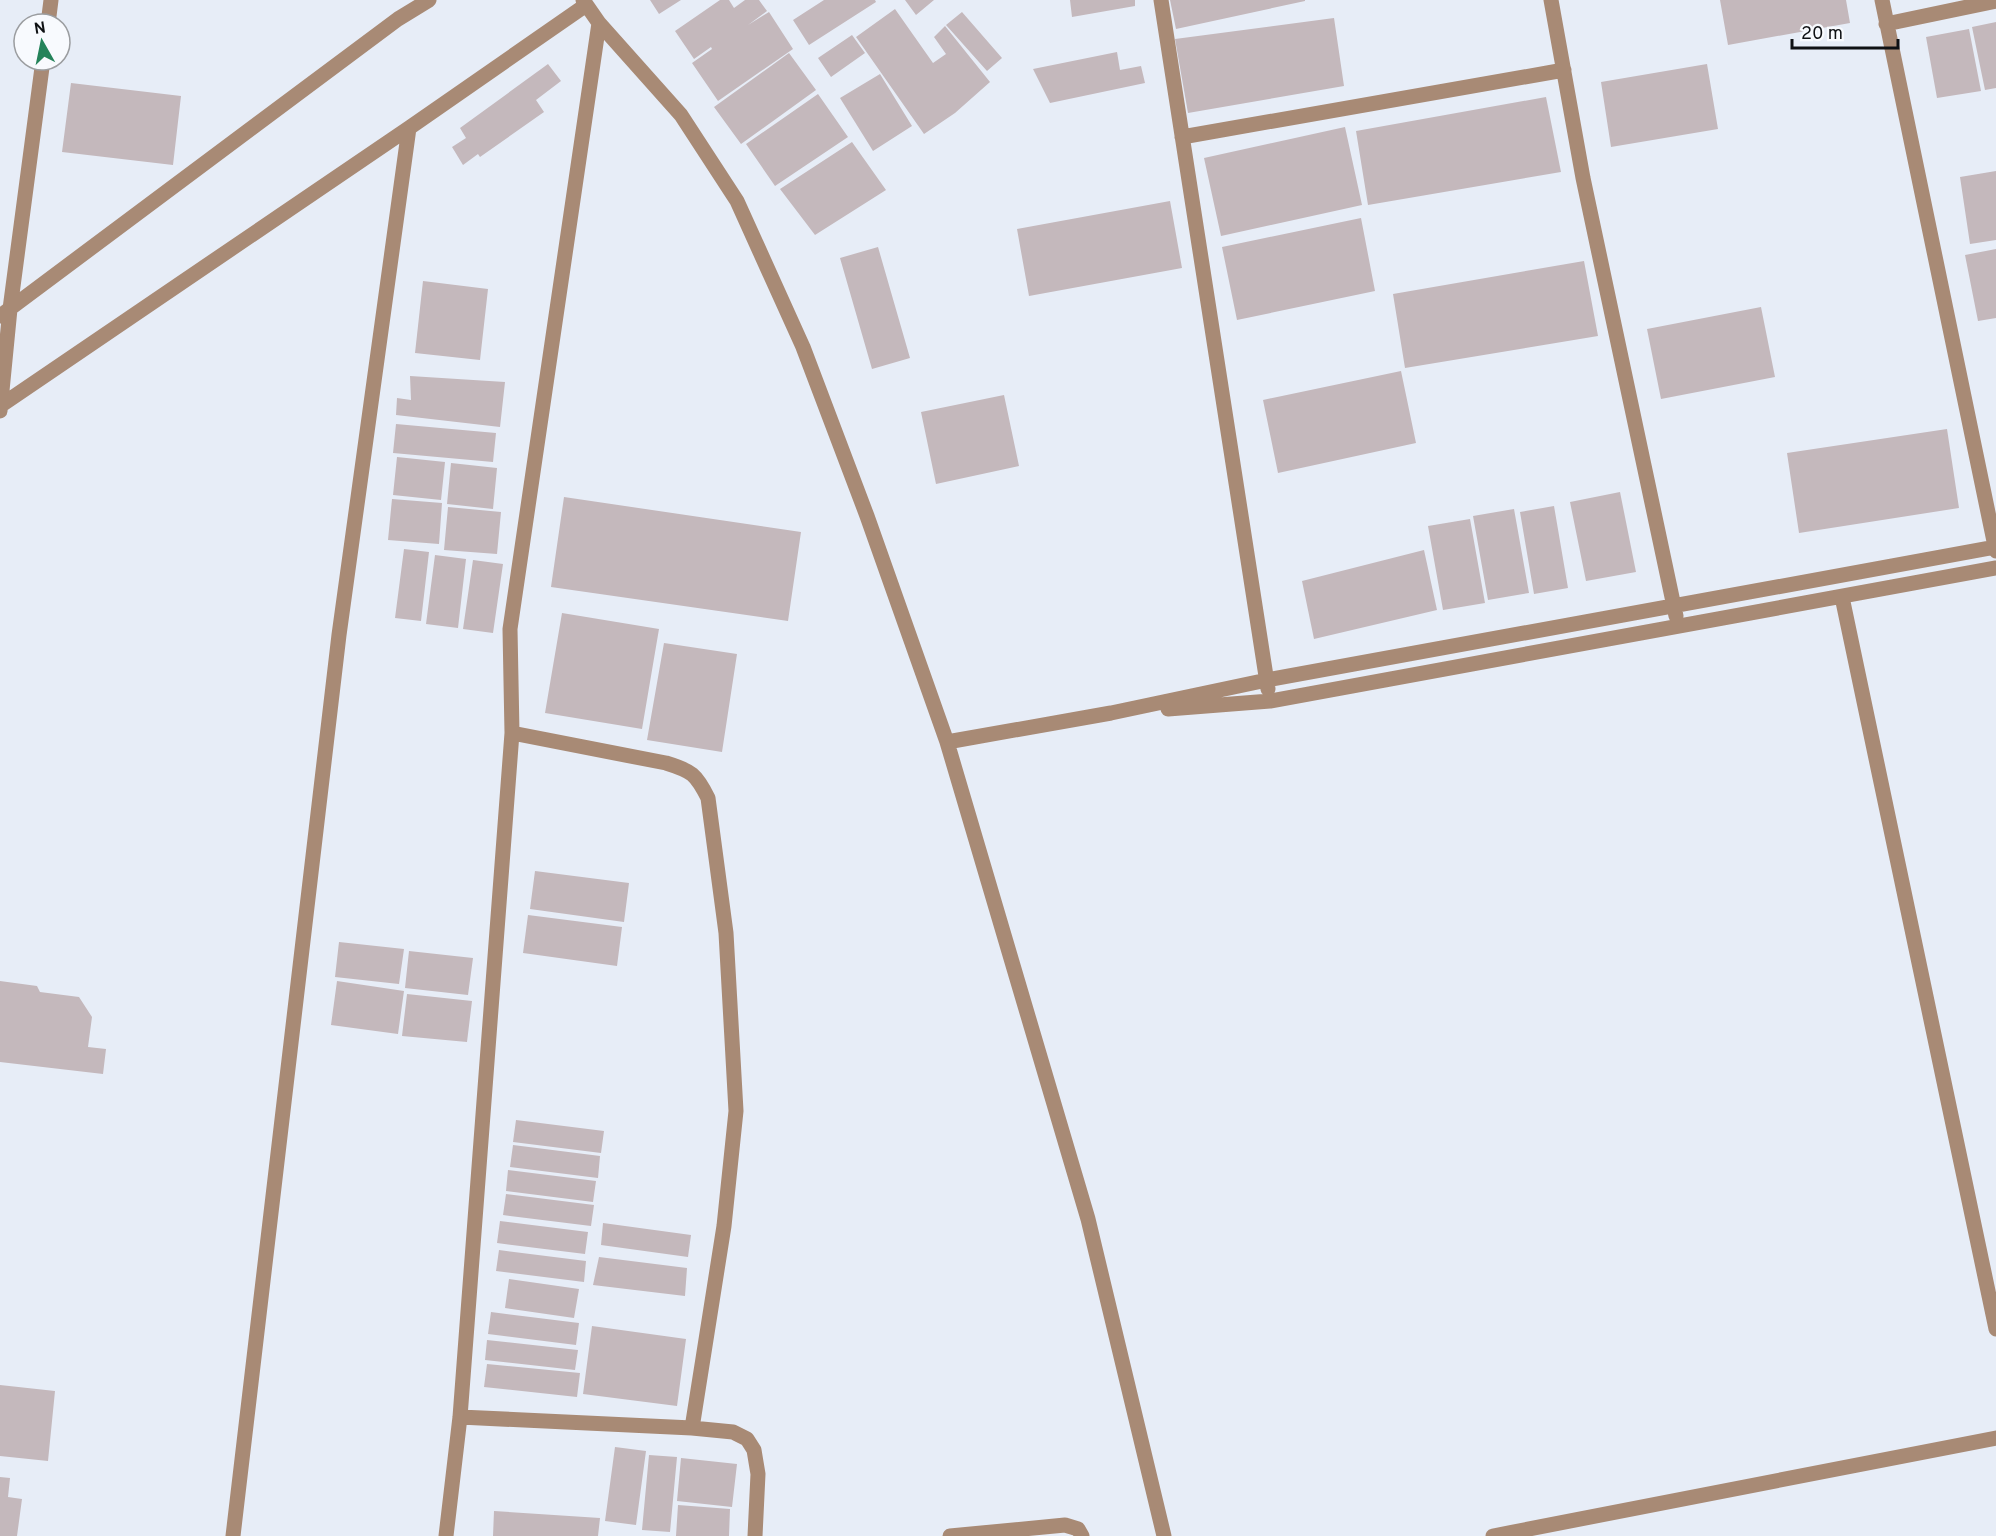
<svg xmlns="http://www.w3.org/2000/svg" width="1996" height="1536" font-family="Overpass,sans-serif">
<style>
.building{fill:#c4b8bc}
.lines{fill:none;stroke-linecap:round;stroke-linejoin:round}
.minor{stroke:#a88a75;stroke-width:15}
</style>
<rect width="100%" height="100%" fill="#e7edf7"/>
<path class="building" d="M 650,0 L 681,0 L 659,14 Z
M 720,0 L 729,0 L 734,8 L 745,0 L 759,0 L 767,11 L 748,25 L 769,12 L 793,49 L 718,101 L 692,63 L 712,49 L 711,47 L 694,59 L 675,31 Z
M 824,0 L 875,0 L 876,2 L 809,45 L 793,20 Z
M 905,0 L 934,0 L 916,15 Z
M 1070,0 L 1135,0 L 1135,6 L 1072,17 Z
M 1170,0 L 1305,0 L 1305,1 L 1176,29 Z
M 1720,0 L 1846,0 L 1850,23 L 1728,45 Z
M 895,9 L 933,63 L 946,54 L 934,37 L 945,26 L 990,82 L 955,113 L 924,134 L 856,37 Z
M 962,12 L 1002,58 L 987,71 L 946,25 Z
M 1334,18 L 1344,86 L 1188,113 L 1175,39 Z
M 1996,22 L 1996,88 L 1985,90 L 1972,27 Z
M 1969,29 L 1981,91 L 1937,98 L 1926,37 Z
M 852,35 L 865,53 L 831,77 L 818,58 Z
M 1117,52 L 1120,70 L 1141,66 L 1145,83 L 1050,103 L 1033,69 Z
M 789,53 L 816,90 L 741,144 L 714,107 Z
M 548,64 L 561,81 L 536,100 L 544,112 L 480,157 L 478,154 L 463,165 L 452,147 L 466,138 L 460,128 Z
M 1707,64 L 1718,129 L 1611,147 L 1601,82 Z
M 880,74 L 912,126 L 873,151 L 840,98 Z
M 71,83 L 181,96 L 173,165 L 62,152 Z
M 818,94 L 848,137 L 775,186 L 746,144 Z
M 1546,97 L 1561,172 L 1368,205 L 1356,131 Z
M 1345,127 L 1362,205 L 1221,236 L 1204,158 Z
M 852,142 L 886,190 L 815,235 L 780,189 Z
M 1996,171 L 1996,240 L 1970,244 L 1960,177 Z
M 1170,201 L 1182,268 L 1029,296 L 1017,229 Z
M 1361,218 L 1375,291 L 1237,320 L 1222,247 Z
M 878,247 L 910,358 L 872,369 L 840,258 Z
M 1996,249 L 1996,318 L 1978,321 L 1965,255 Z
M 1584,261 L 1598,336 L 1405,368 L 1393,294 Z
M 423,281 L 488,289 L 480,360 L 415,353 Z
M 1761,307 L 1775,377 L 1661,399 L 1647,329 Z
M 1401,371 L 1416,443 L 1278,473 L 1263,400 Z
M 410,376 L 505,382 L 500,427 L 396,415 L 397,398 L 411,400 Z
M 1004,395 L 1019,466 L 936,484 L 921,412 Z
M 396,424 L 496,433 L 493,462 L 393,453 Z
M 1947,429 L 1959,508 L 1799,533 L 1787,453 Z
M 397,457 L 445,462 L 441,500 L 393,495 Z
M 451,463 L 497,468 L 493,509 L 447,504 Z
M 1620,492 L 1636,572 L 1586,581 L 1570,502 Z
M 564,497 L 801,532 L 788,621 L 551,587 Z
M 392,499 L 442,503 L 439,544 L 388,540 Z
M 1554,506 L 1568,588 L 1534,594 L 1520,512 Z
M 448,507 L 501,512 L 497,554 L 444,550 Z
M 1514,509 L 1529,593 L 1488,600 L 1473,516 Z
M 1470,519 L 1485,603 L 1443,610 L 1428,526 Z
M 404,549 L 429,552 L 421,621 L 395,618 Z
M 1424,550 L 1437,610 L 1314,639 L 1302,581 Z
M 435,555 L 466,559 L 458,628 L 426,624 Z
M 473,560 L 503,564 L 493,633 L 463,629 Z
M 562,613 L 659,629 L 642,729 L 545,713 Z
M 664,643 L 737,654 L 722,752 L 647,740 Z
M 535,871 L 629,883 L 624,922 L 530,909 Z
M 528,915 L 622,927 L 617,966 L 523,953 Z
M 339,942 L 404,949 L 399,984 L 335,977 Z
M 409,951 L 473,958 L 468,995 L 405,988 Z
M 0,981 L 37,986 L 40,992 L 79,997 L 92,1017 L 88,1047 L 106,1049 L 103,1074 L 0,1062 Z
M 337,981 L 404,991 L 398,1034 L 331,1025 Z
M 407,994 L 472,1001 L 467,1042 L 402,1036 Z
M 516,1120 L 604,1131 L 601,1153 L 513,1142 Z
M 513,1145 L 600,1156 L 598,1178 L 510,1167 Z
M 508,1170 L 596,1181 L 593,1202 L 506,1191 Z
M 506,1194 L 594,1205 L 591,1226 L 503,1215 Z
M 500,1221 L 588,1232 L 585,1254 L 497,1243 Z
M 603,1223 L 691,1235 L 688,1257 L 601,1245 Z
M 499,1250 L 586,1261 L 584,1282 L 496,1271 Z
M 599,1257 L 687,1268 L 685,1296 L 593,1285 Z
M 509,1279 L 579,1289 L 574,1318 L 505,1308 Z
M 491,1312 L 579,1323 L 576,1345 L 488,1334 Z
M 592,1326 L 686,1339 L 677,1406 L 583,1394 Z
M 487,1340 L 578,1350 L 575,1370 L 485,1360 Z
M 487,1364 L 580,1373 L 577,1397 L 484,1387 Z
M 0,1385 L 55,1391 L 48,1461 L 0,1456 Z
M 615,1447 L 646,1451 L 636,1525 L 605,1521 Z
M 649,1455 L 677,1457 L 670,1532 L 642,1530 Z
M 681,1458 L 737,1464 L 732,1507 L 677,1501 Z
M 0,1477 L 10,1478 L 8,1497 L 22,1499 L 17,1536 L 0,1536 Z
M 678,1505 L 730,1509 L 729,1536 L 676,1536 Z
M 494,1511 L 600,1518 L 598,1536 L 493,1536 Z"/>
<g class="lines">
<path class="minor" d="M 583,0 L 599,23 L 681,115 L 737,201 L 803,347 L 867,516 L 947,742 L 1088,1219 L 1164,1536
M 1161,0 L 1268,689
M 1551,0 L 1583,178 L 1676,616
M 1882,0 L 1996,551
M 48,24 L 51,0
M 1886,24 L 1996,1
M 1182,137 L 1564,70
M 0,316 L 398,19 L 429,0
M 0,406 L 409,128 L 586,5
M 0,411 L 10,309 L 43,60
M 1842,597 L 1996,1329
M 1168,709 L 1270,701 L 1996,568
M 512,733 L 666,763 C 692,771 696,774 708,798 L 726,933 L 736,1111 L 724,1226 L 692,1428
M 947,742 L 1111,713 L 1267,680 L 1996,547
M 460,1417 L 692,1428 L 733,1432 L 747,1439 L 754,1450 L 758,1474 L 755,1536
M 233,1536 L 339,635 L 409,128
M 446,1536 L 460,1417 L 512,733 L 510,629 L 599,23
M 950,1536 L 1065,1525 L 1078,1529 L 1082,1536
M 1493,1536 L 1996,1438"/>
</g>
<g transform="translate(42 42) rotate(351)"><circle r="28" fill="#f8fafe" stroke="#9b9da0" stroke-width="1.5"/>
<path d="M0-4.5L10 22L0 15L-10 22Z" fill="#24835a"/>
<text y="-9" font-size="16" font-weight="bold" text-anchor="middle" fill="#0f1114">N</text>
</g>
<path d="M1792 39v9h106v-9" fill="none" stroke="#0f1114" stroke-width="3"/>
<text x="1801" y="39" font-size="18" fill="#0f1114" stroke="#f8fafe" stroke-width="4.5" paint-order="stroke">20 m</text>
</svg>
